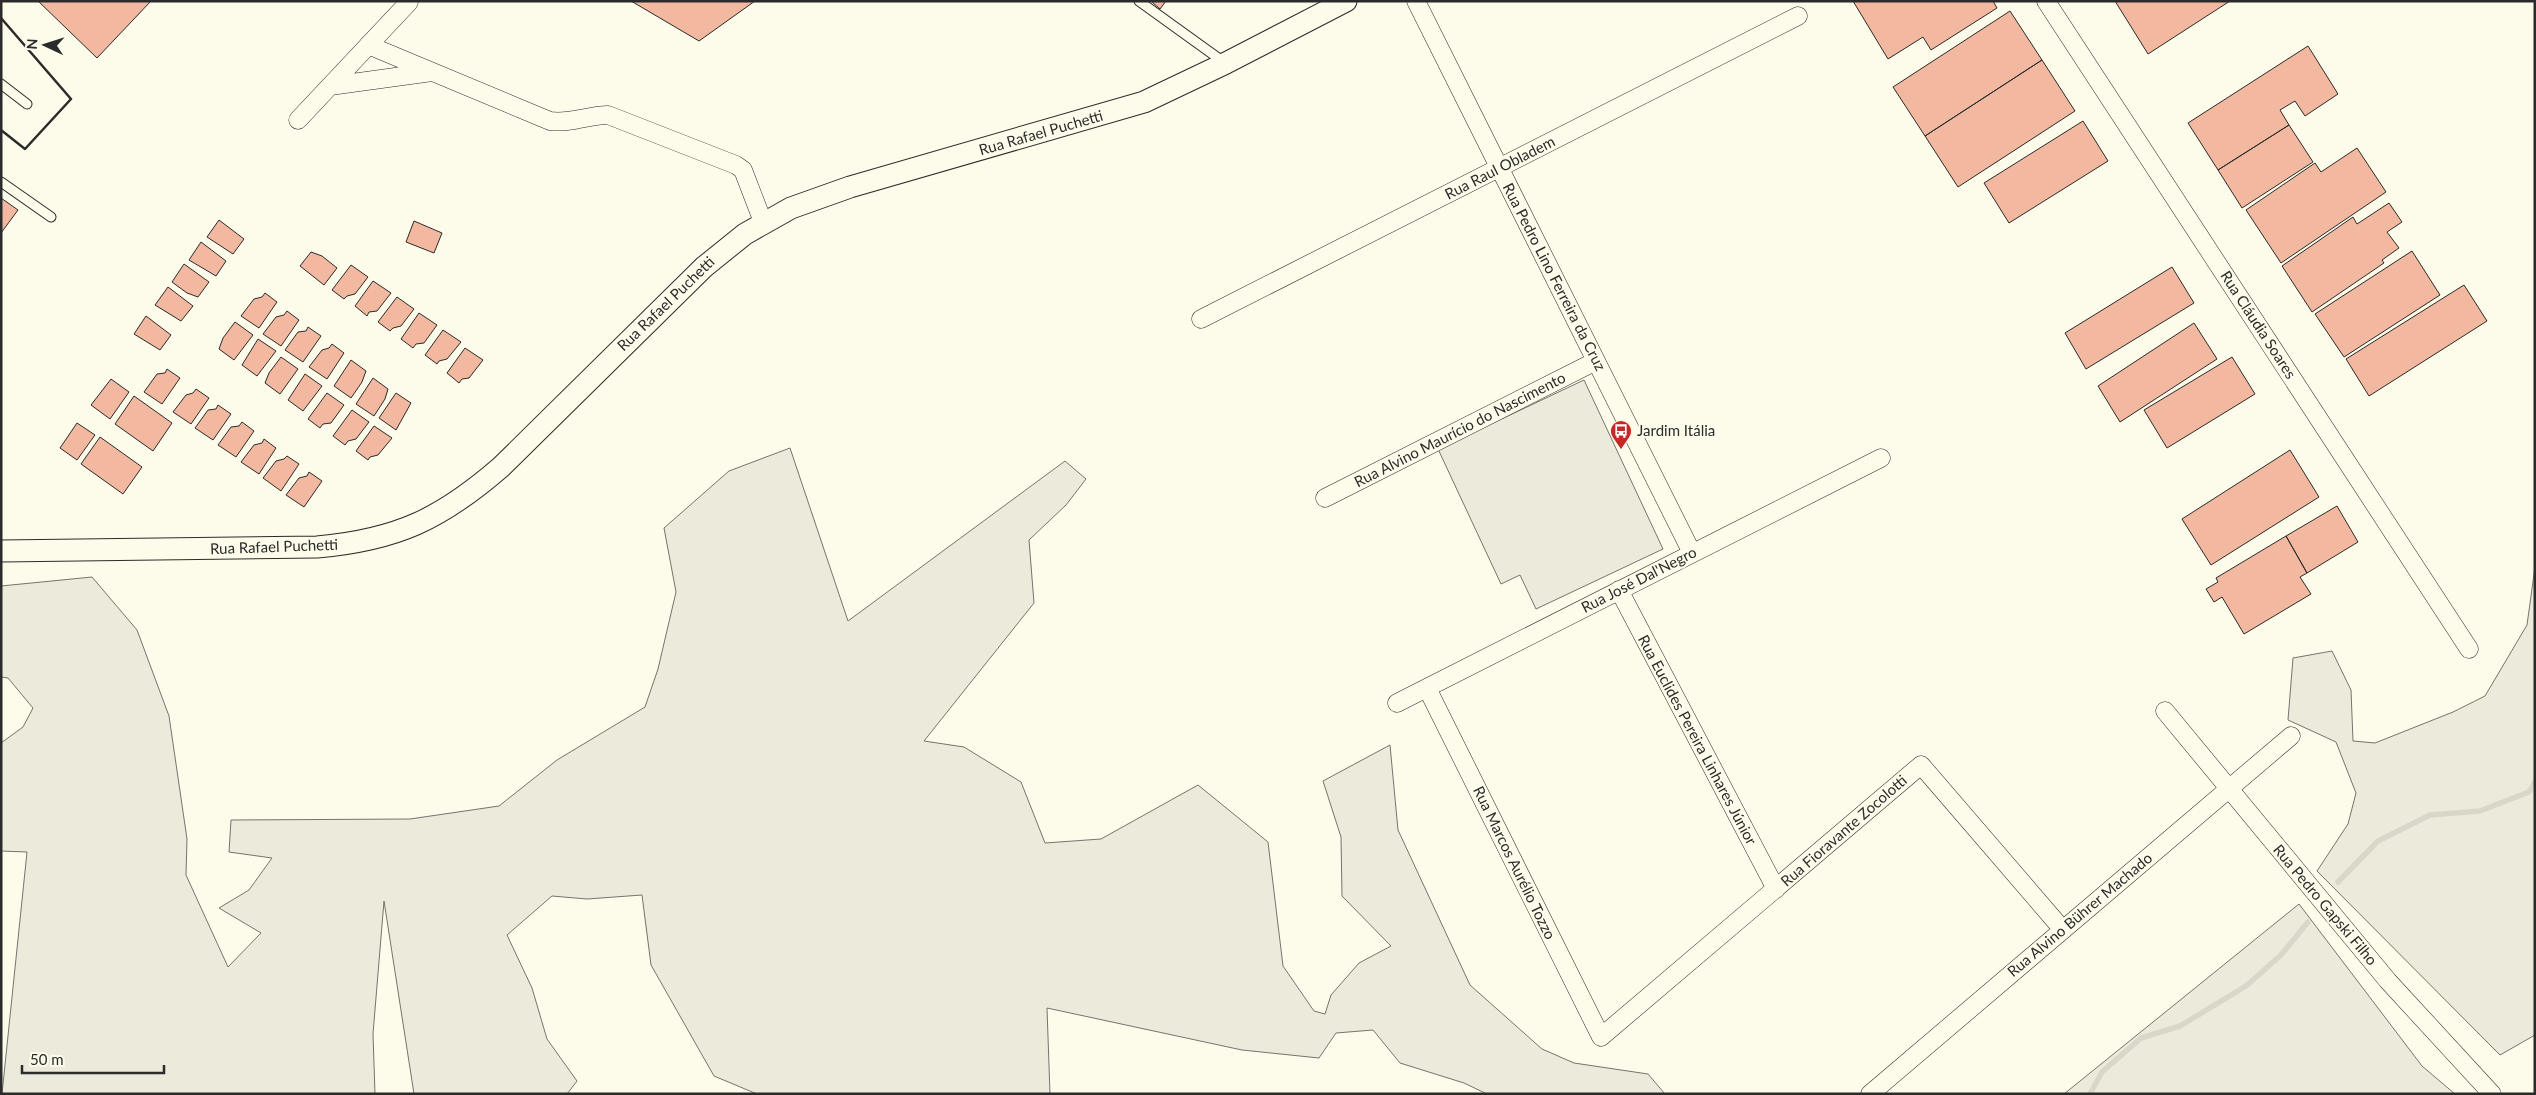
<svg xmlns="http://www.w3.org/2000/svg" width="2536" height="1095" font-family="Lato,sans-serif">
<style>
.green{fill:#ecebdb;stroke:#74746e}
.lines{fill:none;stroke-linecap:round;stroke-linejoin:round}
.stream{stroke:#d8d7c9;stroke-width:5.5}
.building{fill:#f2b8a0;stroke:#2b2b2b}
.service-casing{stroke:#2b2b2b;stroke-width:11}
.minor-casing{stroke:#2b2b2b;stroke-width:19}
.tertiary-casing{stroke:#2b2b2b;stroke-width:23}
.service{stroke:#fdfbea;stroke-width:9}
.minor{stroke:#fdfbea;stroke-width:18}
.tertiary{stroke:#fdfbea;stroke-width:21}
.wall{stroke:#2b2b2b;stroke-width:2.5}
.labels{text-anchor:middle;stroke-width:4;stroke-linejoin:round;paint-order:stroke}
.street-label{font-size:15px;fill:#2b2b2b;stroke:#fdfbea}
.poi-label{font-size:15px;fill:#2b2b2b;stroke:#fdfbea;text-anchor:start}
</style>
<rect width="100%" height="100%" fill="#fdfbea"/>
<path class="green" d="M 1584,380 L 1663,549 L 1536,609 L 1520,575 L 1501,584 L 1438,449 Z
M 790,448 L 848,621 L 1065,461 L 1086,479 L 1066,505 L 1029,540 L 1034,603 L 924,741 L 964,747 L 1021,782 L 1045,843 L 1101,839 L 1198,785 L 1268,842 L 1283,966 L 1314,1011 L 1325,1014 L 1331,995 L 1359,963 L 1391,946 L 1342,896 L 1341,837 L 1323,781 L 1390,745 L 1398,830 L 1470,985 L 1542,1049 L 1574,1063 L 1648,1074 L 1665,1094 L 1487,1094 L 1464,1083 L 1400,1063 L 1373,1030 L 1336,1033 L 1319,1058 L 1242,1050 L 1047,1008 L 1050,1094 L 757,1094 L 714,1076 L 651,965 L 642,895 L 587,899 L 552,896 L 507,935 L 532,988 L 547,1039 L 577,1081 L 567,1094 L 414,1094 L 384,901 L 373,1034 L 375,1094 L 2,1094 L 27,852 L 1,851 L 1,743 L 23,727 L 33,708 L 8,678 L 1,677 L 1,586 L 92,577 L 137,630 L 169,716 L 187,839 L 186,875 L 228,967 L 261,933 L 219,908 L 249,890 L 272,858 L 229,852 L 231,820 L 410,819 L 499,806 L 557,760 L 645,707 L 658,669 L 676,592 L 664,528 L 729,471 Z
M 2535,567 L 2535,1035 L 2500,1055 L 2317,871 L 2348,824 L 2356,793 L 2336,742 L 2288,720 L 2293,658 L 2332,651 L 2351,690 L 2353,741 L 2375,743 L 2453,712 L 2485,696 L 2527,625 Z
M 2299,904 L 2422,1066 L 2455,1094 L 2064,1094 Z"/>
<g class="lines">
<path class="stream" d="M 2338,882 L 2378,841 L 2430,815 L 2480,811 L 2529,792 L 2535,782
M 2090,1094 L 2102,1072 L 2141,1038 L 2180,1026 L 2246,986 L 2281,955 L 2308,922"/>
</g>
<path class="building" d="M 38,1 L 151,1 L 97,58 Z
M 631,1 L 755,1 L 699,41 Z
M 1151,1 L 1166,1 L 1160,9 Z
M 1853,1 L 1993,1 L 1997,8 L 1931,50 L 1923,37 L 1888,59 Z
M 2115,1 L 2230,1 L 2148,54 Z
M 2010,11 L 2042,60 L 1925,136 L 1893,87 Z
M 2308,46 L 2338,94 L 2305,116 L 2295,101 L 2280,110 L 2289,125 L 2218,170 L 2188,123 Z
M 2042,60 L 2075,111 L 1958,187 L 1925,136 Z
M 2083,121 L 2108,161 L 2009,223 L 1984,183 Z
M 2289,125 L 2313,162 L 2242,208 L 2218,170 Z
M 2357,148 L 2386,192 L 2281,263 L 2246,210 L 2315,163 L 2321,172 Z
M 1,198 L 18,210 L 1,233 Z
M 2389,203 L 2402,222 L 2387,232 L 2399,248 L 2382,260 L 2384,263 L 2312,312 L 2282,266 L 2353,217 L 2357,224 Z
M 219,220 L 244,239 L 233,254 L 207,237 Z
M 414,221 L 442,233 L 434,253 L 406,242 Z
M 201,242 L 226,261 L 216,276 L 189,260 Z
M 2412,251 L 2440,295 L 2344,357 L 2315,314 Z
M 311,252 L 322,256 L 337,268 L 324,285 L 300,266 Z
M 184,264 L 209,282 L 198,297 L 187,293 L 172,282 Z
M 351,265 L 368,277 L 355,294 L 347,296 L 344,299 L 332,290 Z
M 2172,267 L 2194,303 L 2086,369 L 2065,333 Z
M 373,281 L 391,293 L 377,311 L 369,312 L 367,316 L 355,306 Z
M 2464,285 L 2487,321 L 2369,396 L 2346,359 Z
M 168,287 L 193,306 L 181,321 L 155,305 Z
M 265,293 L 277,302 L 259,328 L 241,316 L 254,299 L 262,297 Z
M 397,297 L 414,309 L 401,326 L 393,328 L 390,331 L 378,322 Z
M 287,311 L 299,320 L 281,346 L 263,334 L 276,317 L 284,315 Z
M 419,313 L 437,325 L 424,343 L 416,344 L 413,348 L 401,339 Z
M 146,316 L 171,335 L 160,350 L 134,334 Z
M 235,322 L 253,335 L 234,360 L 219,349 L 223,338 Z
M 2194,323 L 2217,359 L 2120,422 L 2098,386 Z
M 308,327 L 321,336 L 303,362 L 285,350 L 298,332 L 306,331 Z
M 443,330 L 461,342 L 447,359 L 439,361 L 437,364 L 425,355 Z
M 258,339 L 276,351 L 257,376 L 242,365 Z
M 332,344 L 344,353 L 327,379 L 309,367 L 322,350 L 329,348 Z
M 465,348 L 483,360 L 469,378 L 462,379 L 459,383 L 447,373 Z
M 281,357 L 298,369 L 280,394 L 265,383 L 269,373 Z
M 2232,357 L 2255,394 L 2167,448 L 2144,410 Z
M 351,360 L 366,371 L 362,382 L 351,398 L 334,386 Z
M 167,369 L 180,378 L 162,404 L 144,392 L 157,374 L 165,373 Z
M 305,374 L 322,386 L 303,411 L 288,400 Z
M 373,378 L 388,389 L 385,399 L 374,416 L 356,404 Z
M 111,379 L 129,392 L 110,419 L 91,405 Z
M 196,389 L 209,398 L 191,424 L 173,412 L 186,395 L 193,393 Z
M 327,393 L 344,405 L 331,423 L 323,424 L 320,428 L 308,419 Z
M 396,393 L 411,403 L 396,430 L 379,418 Z
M 134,396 L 172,423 L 153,451 L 115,424 Z
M 218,405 L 231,414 L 213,440 L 195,428 L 208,410 L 216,409 Z
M 352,410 L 369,422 L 356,439 L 348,441 L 345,445 L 333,436 Z
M 242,422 L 254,431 L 236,457 L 218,445 L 231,427 L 239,426 Z
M 77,423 L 95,435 L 77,460 L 60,448 Z
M 374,426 L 392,438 L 378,455 L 370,457 L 368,460 L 356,451 Z
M 100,437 L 142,467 L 123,494 L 81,464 Z
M 264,439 L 276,448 L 259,474 L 241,462 L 254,445 L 262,443 Z
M 2290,450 L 2319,497 L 2211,565 L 2182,519 Z
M 287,456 L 299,464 L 281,491 L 263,478 L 276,461 L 284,459 Z
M 309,472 L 322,481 L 304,507 L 286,495 L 299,478 L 307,476 Z
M 2337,506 L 2358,542 L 2307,573 L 2286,536 Z
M 2286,536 L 2307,573 L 2300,577 L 2311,594 L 2244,634 L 2222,597 L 2214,602 L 2206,589 L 2218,582 L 2216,578 Z"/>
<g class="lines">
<g class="service-casing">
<path id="service" d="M 1139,1 L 1225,63
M 1,84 L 27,104
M 1,182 L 51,217"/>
</g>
<g class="minor-casing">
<path id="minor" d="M 1416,1 L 1692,553
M 2046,1 L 2469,649
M 368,45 L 550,121 C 570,124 589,115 608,115 L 736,165 L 743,170 L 763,222
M 330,86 L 432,72
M 298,120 L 409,2
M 1201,319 L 1798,16
M 1325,498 L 1596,361
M 1619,590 L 1776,889
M 1427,688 L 1601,1037 L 1921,765 L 2063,930
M 1397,703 L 1881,458
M 2165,711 L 2388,981 L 2492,1094
M 1870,1094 L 2291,736"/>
</g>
<g class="tertiary-casing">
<path id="tertiary" d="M 1,551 L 317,547 C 397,540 441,519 501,467 L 704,267 L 745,234 L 791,208 L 850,187 L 1144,102 L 1226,63 L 1346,1"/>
</g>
<use href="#service" class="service"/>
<use href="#minor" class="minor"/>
<use href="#tertiary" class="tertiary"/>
<path class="wall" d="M 1,18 L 71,99 L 25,149 L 1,130"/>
</g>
<defs>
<g id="bus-pin" transform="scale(1.125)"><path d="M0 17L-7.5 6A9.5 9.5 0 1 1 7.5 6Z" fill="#c62828" stroke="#fdfbea"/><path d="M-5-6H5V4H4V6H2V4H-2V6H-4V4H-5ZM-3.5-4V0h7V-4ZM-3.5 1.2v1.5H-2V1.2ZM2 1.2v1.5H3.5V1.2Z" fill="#fff"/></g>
</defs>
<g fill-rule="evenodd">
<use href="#bus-pin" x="1621" y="431"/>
</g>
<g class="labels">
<g class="street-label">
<text transform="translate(1041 133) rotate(-16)" y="5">Rua Rafael Puchetti</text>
<text transform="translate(1500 168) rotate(-27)" y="5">Rua Raul Obladem</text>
<text transform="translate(1554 277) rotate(63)" y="5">Rua Pedro Lino Ferreira da Cruz</text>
<text transform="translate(666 304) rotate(-44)" y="5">Rua Rafael Puchetti</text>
<text transform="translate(2258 325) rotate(57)" y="5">Rua Cláudia Soares</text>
<text transform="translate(1460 430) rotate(-27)" y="5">Rua Alvino Maurício do Nascimento</text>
<text transform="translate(274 547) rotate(-2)" y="5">Rua Rafael Puchetti</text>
<text transform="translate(1639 580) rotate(-27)" y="5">Rua José Dal'Negro</text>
<text transform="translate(1697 740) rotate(62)" y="5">Rua Euclides Pereira Linhares Júnior</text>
<text transform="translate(1844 831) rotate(-41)" y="5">Rua Fioravante Zocolotti</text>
<text transform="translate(1514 863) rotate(64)" y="5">Rua Marcos Aurélio Tozzo</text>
<text transform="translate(2325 905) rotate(50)" y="5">Rua Pedro Gapski Filho</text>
<text transform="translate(2080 915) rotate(-40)" y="5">Rua Alvino Bührer Machado</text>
</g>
<g class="poi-label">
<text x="1637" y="436">Jardim Itália</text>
</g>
</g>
<rect width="2536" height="1095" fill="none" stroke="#2b2b2b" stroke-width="5"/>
<g transform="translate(45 45) rotate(274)" stroke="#fdfbea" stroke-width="4" paint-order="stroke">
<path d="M0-4L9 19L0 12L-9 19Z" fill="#2b2b2b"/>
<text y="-8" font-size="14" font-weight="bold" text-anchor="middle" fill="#2b2b2b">N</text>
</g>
<path d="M22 1065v8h142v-8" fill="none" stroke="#2b2b2b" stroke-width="2.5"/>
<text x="30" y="1065" font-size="15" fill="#2b2b2b" stroke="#fdfbea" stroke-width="4" paint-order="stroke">50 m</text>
</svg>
